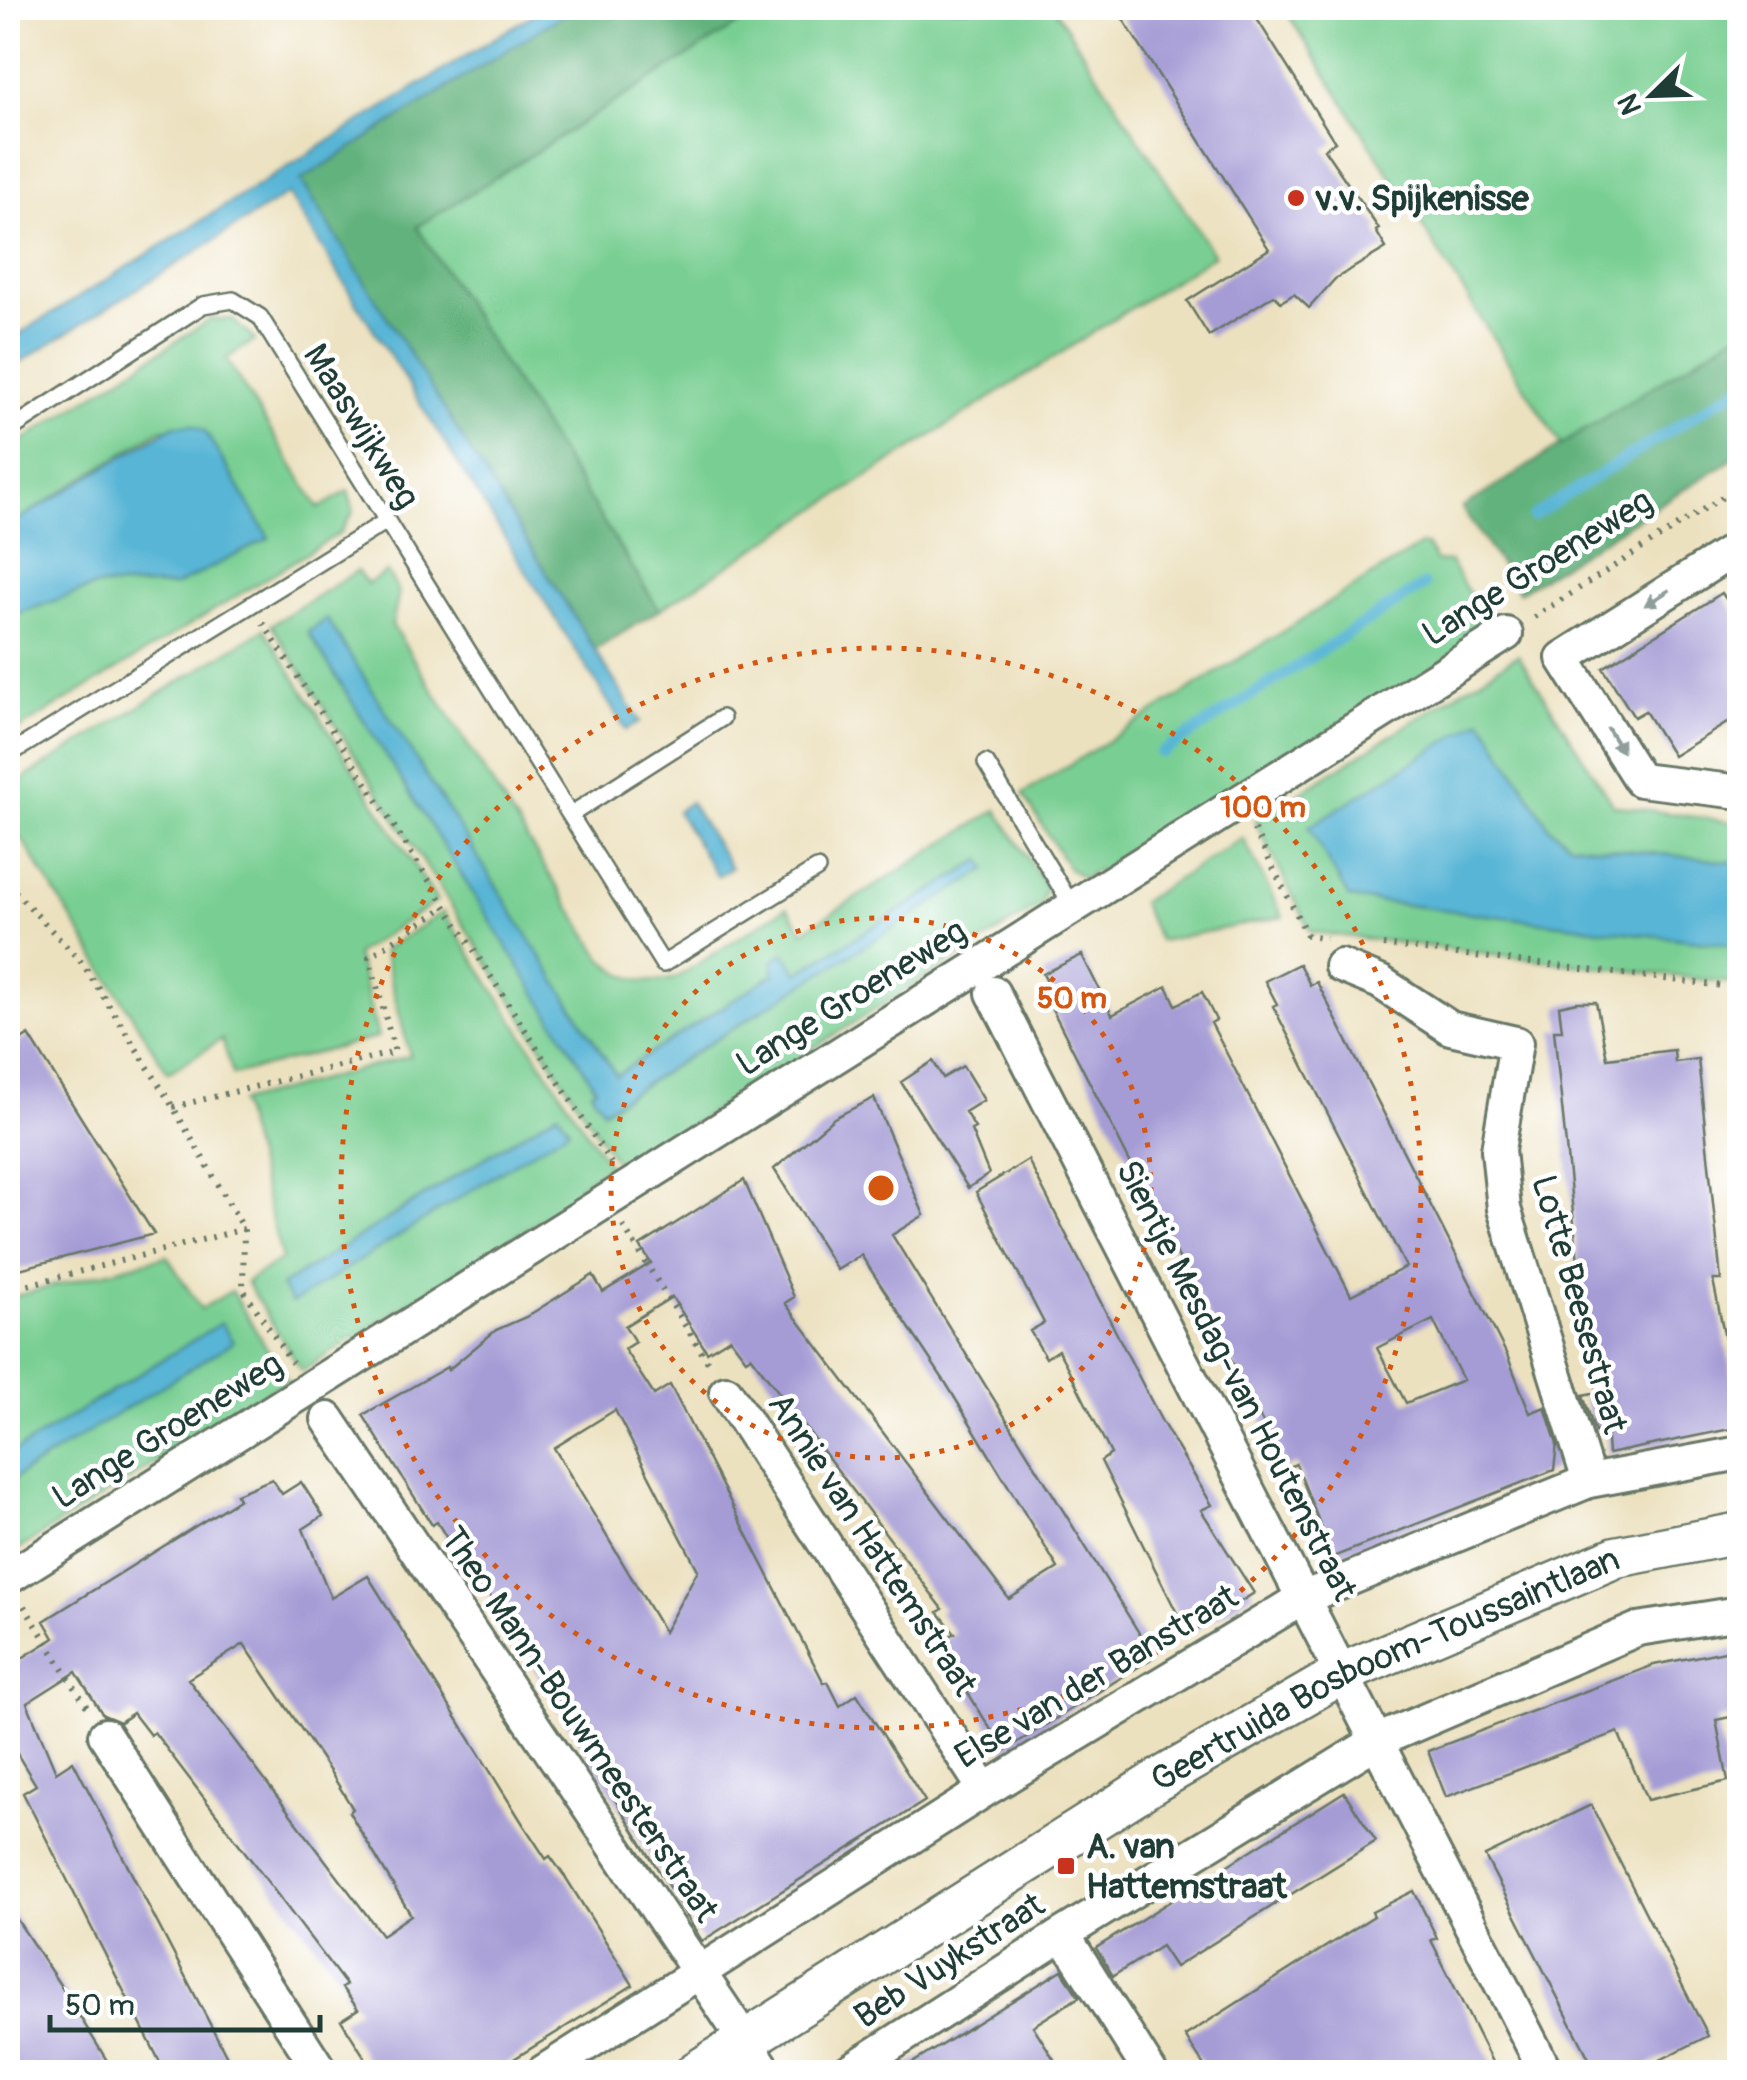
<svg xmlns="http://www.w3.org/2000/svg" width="1747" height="2080" font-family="Pangolin,sans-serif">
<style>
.green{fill:#79cf93;stroke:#4c8664;stroke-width:2.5;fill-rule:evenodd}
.forest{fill:#62b27d;stroke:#407858;stroke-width:2.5}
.water{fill:#58b5d6;stroke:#3c7985;stroke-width:2.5}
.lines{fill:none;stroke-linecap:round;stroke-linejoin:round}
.stream{stroke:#58b5d6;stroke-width:11}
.building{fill:#a59cd5;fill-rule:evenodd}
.service-casing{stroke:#677665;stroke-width:20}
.minor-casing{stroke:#677665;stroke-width:38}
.tertiary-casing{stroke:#677665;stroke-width:45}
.path{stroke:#677665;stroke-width:6;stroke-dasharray:2.5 8;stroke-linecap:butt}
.service{stroke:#fff;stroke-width:15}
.minor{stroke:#fff;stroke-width:32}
.tertiary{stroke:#fff;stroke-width:40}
.oneway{fill:#8f9e9a}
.ring{fill:none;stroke:#d45610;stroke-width:5;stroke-dasharray:5 10}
.poi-dot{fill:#c8321e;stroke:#fff;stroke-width:4}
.labels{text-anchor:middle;stroke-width:9;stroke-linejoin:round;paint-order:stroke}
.poi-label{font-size:35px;font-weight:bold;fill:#1f3d34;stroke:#fff;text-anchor:start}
.street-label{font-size:35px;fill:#1f3d34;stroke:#fff}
.centre{fill:#d45610;stroke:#fff;stroke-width:5}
.ring-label{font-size:30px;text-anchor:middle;font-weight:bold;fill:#d45610;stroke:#fff;stroke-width:9;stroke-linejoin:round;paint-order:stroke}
</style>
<rect width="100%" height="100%" fill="#fff"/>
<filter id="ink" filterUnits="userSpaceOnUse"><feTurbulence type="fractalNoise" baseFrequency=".01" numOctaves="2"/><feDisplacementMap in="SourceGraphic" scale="20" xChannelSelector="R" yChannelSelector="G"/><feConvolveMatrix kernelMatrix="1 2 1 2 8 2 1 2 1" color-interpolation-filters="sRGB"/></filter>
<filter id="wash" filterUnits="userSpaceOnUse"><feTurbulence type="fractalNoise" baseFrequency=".0048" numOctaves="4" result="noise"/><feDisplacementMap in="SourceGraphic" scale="40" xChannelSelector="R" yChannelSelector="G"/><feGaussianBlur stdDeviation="2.25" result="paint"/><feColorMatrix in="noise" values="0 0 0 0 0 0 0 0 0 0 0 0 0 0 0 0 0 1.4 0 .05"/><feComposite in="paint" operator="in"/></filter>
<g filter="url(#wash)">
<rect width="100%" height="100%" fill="#ece1bf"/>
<path class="green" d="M 764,8 L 1054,8 L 1214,255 L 659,610 L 417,227 Z
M 1284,8 L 1739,8 L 1739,332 L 1561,445 Z
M 211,319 L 232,319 L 255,340 L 226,359 L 319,508 L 348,491 L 354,511 L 340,533 L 8,736 L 8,617 L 97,586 L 175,586 L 269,538 L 205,432 L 193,425 L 160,430 L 8,526 L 8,450 Z
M 1421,545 L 1426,545 L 1436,561 L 1450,562 L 1492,631 L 1102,877 L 1097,870 L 1083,878 L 1069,869 L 1023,794 Z
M 357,571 L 367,584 L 387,572 L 399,593 L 392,625 L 602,958 C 625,980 645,986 676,978 L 787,907 L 803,931 L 997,810 L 1046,887 L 1041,905 L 661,1144 L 657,1138 L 617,1164 L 271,625 ZM 326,620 L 616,1075 L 775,974 L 785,954 L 797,973 L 981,860 L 986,869 L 604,1110 L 592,1092 L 597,1088 L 308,632 Z
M 264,629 L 437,901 L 356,954 L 378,1037 L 233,1075 L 222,1039 L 168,1073 L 8,817 L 8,788 Z
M 1518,655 L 1613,805 L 1739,823 L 1739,863 L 1570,844 L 1549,827 L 1482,719 L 1349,897 L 1739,946 L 1739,984 L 1311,932 L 1255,821 Z
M 1243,838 L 1283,917 L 1159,941 L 1141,902 Z
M 443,912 L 609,1166 L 578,1186 L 582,1194 L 302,1371 L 246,1282 L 282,1259 L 240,1102 L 410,1056 L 383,950 ZM 558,1112 L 568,1128 L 291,1302 L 282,1285 Z
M 167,1256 L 201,1309 L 231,1291 L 287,1380 L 8,1556 L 8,1482 L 232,1341 L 220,1324 L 8,1456 L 8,1298 Z"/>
<path class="forest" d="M 574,8 L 764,8 L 417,227 L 659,610 L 595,650 L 300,180 Z
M 1739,332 L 1739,455 L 1519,592 L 1462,508 Z"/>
<path class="water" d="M 543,8 L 574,8 L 301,180 L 640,722 L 626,730 L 288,194 L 8,370 L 8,341 Z
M 175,425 L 193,425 L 205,431 L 269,538 L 175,586 L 97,586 L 8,617 L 8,526 Z
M 327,619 L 616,1075 L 774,974 L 773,961 L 785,953 L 798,973 L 982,860 L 987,869 L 603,1110 L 591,1091 L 596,1088 L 308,632 Z
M 1482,719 L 1549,827 L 1570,844 L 1739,863 L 1739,946 L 1349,898 L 1309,827 Z
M 690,802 L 731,868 L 717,876 L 677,811 Z
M 558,1112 L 569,1129 L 292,1303 L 281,1286 Z
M 221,1323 L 233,1342 L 8,1482 L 8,1456 Z"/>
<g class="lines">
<path class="stream" d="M 1533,516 L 1740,387
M 1161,753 L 1424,585"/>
</g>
<g id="blocks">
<path class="building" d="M 1116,8 L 1250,8 L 1335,142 L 1324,149 L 1379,229 L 1376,231 L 1386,248 L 1335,279 L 1309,308 L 1294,294 L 1281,302 L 1274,295 L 1209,336 L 1187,301 L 1269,249 Z
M 1722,593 L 1740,620 L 1740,715 L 1673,756 L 1645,711 L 1634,717 L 1603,668 Z
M 1082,955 L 1112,1015 L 1167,986 L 1176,1005 L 1202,992 L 1216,1020 L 1211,1023 L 1351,1295 L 1406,1267 L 1273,1006 L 1277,1004 L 1265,981 L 1299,964 L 1310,985 L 1317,982 L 1507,1355 L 1530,1413 L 1545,1407 L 1557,1444 L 1554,1470 L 1333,1557 L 1296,1464 L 1286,1468 L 1047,999 L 1054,996 L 1043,974 ZM 1433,1320 L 1463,1380 L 1406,1403 L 1377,1348 Z
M 1577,1002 L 1596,1002 L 1607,1058 L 1674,1050 L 1675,1062 L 1698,1059 L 1721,1280 L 1713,1280 L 1733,1378 L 1740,1376 L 1740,1427 L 1608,1454 L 1606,1428 L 1595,1432 L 1583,1395 L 1597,1392 L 1585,1329 L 1554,1030 L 1562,1030 L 1559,1006 Z
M 29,1035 L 154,1234 L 8,1272 L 8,1049 Z
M 933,1061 L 943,1078 L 963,1066 L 984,1100 L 965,1112 L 975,1128 L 971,1130 L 989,1174 L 968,1188 L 901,1082 Z
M 874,1098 L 924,1215 L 892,1235 L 1154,1657 L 1004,1751 L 938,1644 L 955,1633 L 938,1612 L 943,1609 L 751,1356 L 746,1359 L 730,1338 L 707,1352 L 672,1297 L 625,1326 L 635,1342 L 624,1349 L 654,1395 L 670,1385 L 824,1683 L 828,1682 L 840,1706 L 857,1694 L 925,1801 L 702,1941 L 478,1577 L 455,1542 L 451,1545 L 437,1522 L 432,1525 L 363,1415 L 447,1367 L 448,1370 L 496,1330 L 526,1317 L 593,1275 L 603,1292 L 651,1263 L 640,1246 L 744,1180 L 794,1297 L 785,1303 L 1009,1599 L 1058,1568 L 947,1385 L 861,1255 L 837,1270 L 774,1169 L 834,1118 ZM 615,1410 L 698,1570 L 664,1632 L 554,1448 Z
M 1028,1160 L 1162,1422 L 1212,1505 L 1201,1510 L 1254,1593 L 1188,1635 L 1101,1461 L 1111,1454 L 1072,1376 L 1058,1350 L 1046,1358 L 1030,1331 L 1044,1323 L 976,1192 Z
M 272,1479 L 282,1494 L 301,1482 L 323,1516 L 303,1529 L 331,1598 L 368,1576 L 523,1824 L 546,1859 L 550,1856 L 566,1878 L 633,1985 L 493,2072 L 374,2072 L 341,2020 L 358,2009 L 342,1988 L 346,1985 L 154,1732 L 150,1735 L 133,1713 L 120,1722 L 103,1715 L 76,1672 L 27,1703 L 56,1772 L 73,1761 L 235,2072 L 165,2072 L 23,1793 L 36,1785 L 8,1739 L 8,1657 L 11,1665 L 54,1638 L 44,1621 L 239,1499 L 236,1494 ZM 244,1644 L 331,1773 L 353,1809 L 349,1812 L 411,1915 L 382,1935 L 188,1679 Z
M 1740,1648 L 1740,1715 L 1716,1720 L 1728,1781 L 1647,1800 L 1618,1732 L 1446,1797 L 1428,1751 L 1654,1665 Z
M 1344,1792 L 1376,1841 L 1175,1967 L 1161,1946 L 1113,1976 L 1096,1948 Z
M 1591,1805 L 1708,2036 L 1636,2072 L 1596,2072 L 1485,1856 Z
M 1414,1891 L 1437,1938 L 1431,1940 L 1497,2072 L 1208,2072 L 1185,2036 L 1374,1916 L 1372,1912 Z
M 8,1906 L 64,1991 L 114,2072 L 8,2072 Z
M 1062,1970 L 1079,1997 L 1033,2026 L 1062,2072 L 898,2072 Z"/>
</g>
</g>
<g filter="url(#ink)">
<use href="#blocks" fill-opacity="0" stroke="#677665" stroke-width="2.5"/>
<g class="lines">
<g class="service-casing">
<path id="service" d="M 8,431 L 203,305 L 233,300 L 260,317 L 570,815
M 722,718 L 570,815 L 663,964 L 817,869
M 8,755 L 385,522
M 986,763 L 1072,906"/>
</g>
<g class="minor-casing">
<path id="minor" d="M 1740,546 L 1563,658 L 1640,780 L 1740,792
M 1341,966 L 1380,982 L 1450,1028 L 1516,1043 L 1498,1150 L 1504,1209 L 1589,1481
M 993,993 L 1546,2072
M 726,1392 L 985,1790
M 328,1419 L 766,2072
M 8,1578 L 1506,634
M 105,1735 L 321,2072
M 1063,1934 L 1150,2072
M 543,2072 L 985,1790 L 1303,1598 L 1589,1481 L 1740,1453
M 848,2072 L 1063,1934 L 1377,1741 L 1638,1629 L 1740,1613"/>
</g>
<g class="tertiary-casing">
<g id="tertiary">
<path id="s1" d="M 696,2072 L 1156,1781 L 1343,1673 L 1616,1557 L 1740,1533"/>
</g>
</g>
<path class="path" d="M 1534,617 L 1740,486
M 263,623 L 611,1163
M 1254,830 L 1307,935 L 1326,938
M 8,884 L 83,964 L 173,1107 L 244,1229 L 243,1289 L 292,1363
M 1383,945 L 1740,988
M 173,1107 L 395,1052 L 369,957 L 445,907
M 623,1226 L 709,1364
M 8,1290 L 244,1229
M 24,1606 L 89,1710"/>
<use href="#service" class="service"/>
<use href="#minor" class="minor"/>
<use href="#tertiary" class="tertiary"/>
</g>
<defs><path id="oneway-solid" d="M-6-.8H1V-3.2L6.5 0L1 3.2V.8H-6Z" transform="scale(2.5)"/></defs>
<g class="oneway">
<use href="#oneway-solid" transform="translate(1657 598) rotate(148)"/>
<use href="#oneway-solid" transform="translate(1615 740) rotate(58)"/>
</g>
</g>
<g class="ring">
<circle cx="881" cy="1188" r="270"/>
<circle cx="881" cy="1188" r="540"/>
</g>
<g class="poi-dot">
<circle cx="1296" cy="198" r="10"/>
<rect x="1056" y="1856" width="20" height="20" rx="5"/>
</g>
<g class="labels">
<g class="poi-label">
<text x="1316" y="210">v.v. Spijkenisse</text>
<text x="1086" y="1858">A. van<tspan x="1086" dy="40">Hattemstraat</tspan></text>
</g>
<g class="street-label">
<text transform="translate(362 426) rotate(58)" y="12">Maaswijkweg</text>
<text transform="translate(1537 567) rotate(-32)" y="12">Lange Groeneweg</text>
<text transform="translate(851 997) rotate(-32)" y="12">Lange Groeneweg</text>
<text transform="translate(1580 1304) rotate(74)" y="12">Lotte Beesestraat</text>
<text transform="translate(1237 1380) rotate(63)" y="12">Sientje Mesdag-van Houtenstraat</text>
<text transform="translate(167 1430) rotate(-32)" y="12">Lange Groeneweg</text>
<text transform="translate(873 1544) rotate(57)" y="12">Annie van Hattemstraat</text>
<text dy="12" stroke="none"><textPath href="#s1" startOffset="800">Geertruida Bosboom-Toussaintlaan</textPath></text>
<text transform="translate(1096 1676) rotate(-31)" y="12">Else van der Banstraat</text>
<text transform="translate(580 1724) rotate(56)" y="12">Theo Mann-Bouwmeesterstraat</text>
<text transform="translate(949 1960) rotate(-33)" y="12">Beb Vuykstraat</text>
</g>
</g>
<circle cx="881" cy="1188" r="15" class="centre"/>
<g class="ring-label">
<text x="1263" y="817">100 m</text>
<text x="1072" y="1008">50 m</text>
</g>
<rect width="1747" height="2080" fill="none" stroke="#fff" stroke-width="40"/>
<g transform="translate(1652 95) rotate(247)" stroke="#ffffff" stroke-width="8" paint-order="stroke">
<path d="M0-8L18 38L0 25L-18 38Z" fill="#1f3d34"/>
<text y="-15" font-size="28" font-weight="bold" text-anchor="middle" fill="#1f3d34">N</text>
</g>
<path d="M50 2015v15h270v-15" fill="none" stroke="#1f3d34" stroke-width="5"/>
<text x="65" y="2015" font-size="30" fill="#1f3d34" stroke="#ffffff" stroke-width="8" paint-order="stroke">50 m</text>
</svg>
